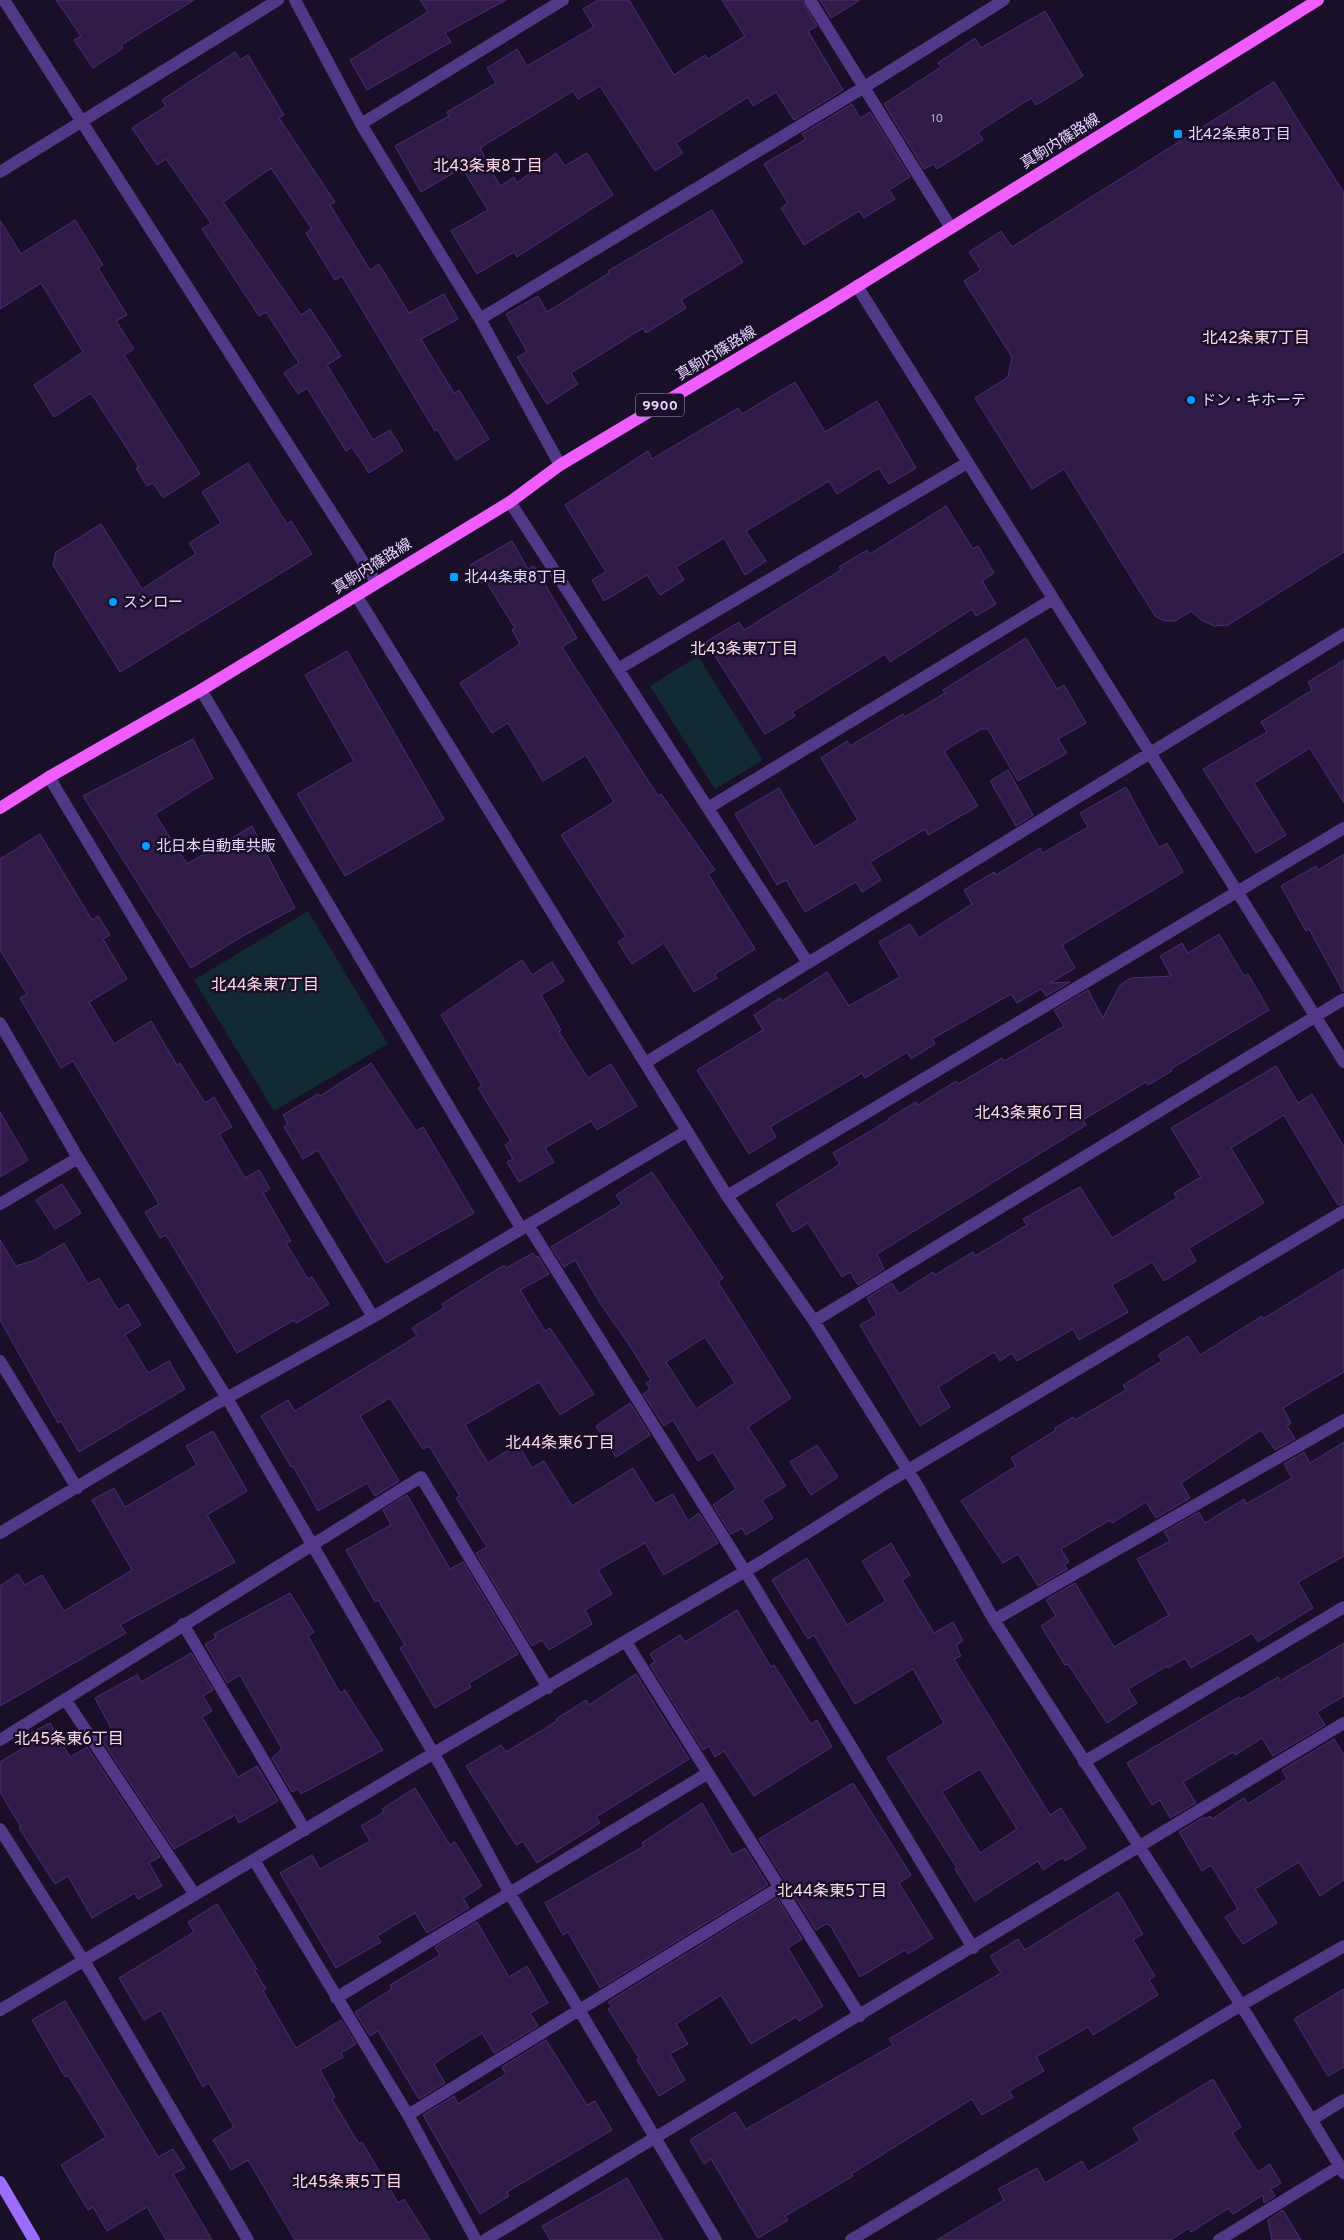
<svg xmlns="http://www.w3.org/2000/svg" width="1344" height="2240" font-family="Overpass,'Noto Sans JP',sans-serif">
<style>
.green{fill:#122a32}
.building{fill:#311b49;stroke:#502c76;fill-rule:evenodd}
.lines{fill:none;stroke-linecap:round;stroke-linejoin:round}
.street{stroke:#523988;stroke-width:12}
.secondary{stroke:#9a6dff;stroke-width:12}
.primary{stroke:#f05dff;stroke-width:12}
.poi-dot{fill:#029fff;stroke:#1a0f28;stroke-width:2}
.labels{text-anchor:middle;stroke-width:5;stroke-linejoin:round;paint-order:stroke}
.number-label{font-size:12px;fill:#b9a7d2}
.shield{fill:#1a0f28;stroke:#a99abe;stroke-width:1}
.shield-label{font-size:14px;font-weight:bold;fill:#e6d6ff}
.poi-label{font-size:15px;fill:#e6d6ff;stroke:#1a0f28;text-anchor:start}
.street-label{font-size:15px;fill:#e6d6ff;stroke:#1a0f28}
.neighbourhood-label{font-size:16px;fill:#ffd8e6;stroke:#1a0f28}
</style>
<rect width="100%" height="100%" fill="#1a0f28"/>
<path class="green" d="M 698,656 L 763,760 L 715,789 L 650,686 Z
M 308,911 L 388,1044 L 274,1111 L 194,980 Z"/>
<path class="building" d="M 56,0 L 194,0 L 121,45 L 123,48 L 93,68 L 74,40 L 81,36 Z
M 420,0 L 506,0 L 445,33 L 451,42 L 367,90 L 350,60 L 428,12 Z
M 598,0 L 629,0 L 674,75 L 705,55 L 708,59 L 745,36 L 722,0 L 802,0 L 817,26 L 808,31 L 843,90 L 794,120 L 776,92 L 753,106 L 748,97 L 676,143 L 683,153 L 655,171 L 600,86 L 578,99 L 573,91 L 480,148 L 500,186 L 514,177 L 517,183 L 556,153 L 565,166 L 587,153 L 613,195 L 517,257 L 514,252 L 477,274 L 451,231 L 488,210 L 462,168 L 421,192 L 395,146 L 449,116 L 447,112 L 496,83 L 487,68 L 517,49 L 527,66 L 594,27 L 583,9 Z
M 820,0 L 860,0 L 831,18 Z
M 1045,11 L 1083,76 L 1036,105 L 1031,98 L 978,132 L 983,140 L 937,169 L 934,164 L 924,169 L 884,104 L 941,67 L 938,63 L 975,38 L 981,48 Z
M 235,52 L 240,60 L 248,55 L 284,115 L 279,118 L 335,202 L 330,205 L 370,270 L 379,264 L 409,313 L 444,294 L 458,319 L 421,339 L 454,393 L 459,390 L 489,439 L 456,460 L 437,429 L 435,431 L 342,276 L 335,280 L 306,233 L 312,229 L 271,168 L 223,202 L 301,315 L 310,309 L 341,356 L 327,365 L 373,440 L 390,430 L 403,451 L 369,473 L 352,447 L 346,451 L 307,388 L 298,394 L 284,373 L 299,363 L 266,312 L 259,316 L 202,229 L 211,223 L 166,159 L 157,165 L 132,128 L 166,106 L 162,100 Z
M 1274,82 L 1344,193 L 1344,552 L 1228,625 L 1214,626 L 1201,620 L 1191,611 L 1175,621 L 1164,621 L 1155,616 L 1064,469 L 1032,489 L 975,398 L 1008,377 L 1012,357 L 964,281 L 981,270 L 969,252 L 1001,231 L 1012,247 Z
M 852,104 L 860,118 L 870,112 L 910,177 L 889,190 L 895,199 L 864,218 L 859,211 L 804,245 L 781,208 L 788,203 L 764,164 L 806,139 L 802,134 Z
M 712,210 L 743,262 L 681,300 L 686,308 L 646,333 L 643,328 L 571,373 L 578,384 L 547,404 L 517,357 L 527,352 L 506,314 L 538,296 L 547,312 L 609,273 L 608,271 Z
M 0,220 L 21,254 L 75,220 L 103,265 L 98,268 L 127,315 L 116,321 L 134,349 L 124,355 L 200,474 L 163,498 L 153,483 L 147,486 L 136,468 L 139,467 L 91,393 L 54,417 L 34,385 L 83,352 L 41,283 L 0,309 Z
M 795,382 L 825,432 L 877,401 L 916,468 L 889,484 L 879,468 L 837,494 L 829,481 L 746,531 L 766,561 L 745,575 L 724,538 L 676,567 L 684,580 L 660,595 L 647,575 L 604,601 L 592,580 L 606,572 L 565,505 L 648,451 L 652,459 L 738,408 L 742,414 Z
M 248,463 L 287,524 L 291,521 L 312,554 L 120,672 L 53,565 L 56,552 L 101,524 L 142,589 L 196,554 L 189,543 L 221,523 L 202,492 Z
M 946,506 L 973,549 L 978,546 L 994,573 L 982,581 L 996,604 L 976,616 L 972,609 L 890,662 L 885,654 L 792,712 L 795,716 L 765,734 L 706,642 L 739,622 L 744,630 L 841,570 L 839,567 L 867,550 L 870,554 Z
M 512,541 L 528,569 L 534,566 L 577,638 L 562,647 L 658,796 L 661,794 L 715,870 L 708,874 L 755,949 L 715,974 L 717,978 L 694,992 L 664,943 L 632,964 L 618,942 L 626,937 L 561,835 L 614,802 L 586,755 L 543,781 L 508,723 L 492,733 L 460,683 L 520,644 L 512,630 L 515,628 L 485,580 L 481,583 L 470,565 Z
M 1026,638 L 1057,689 L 1064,685 L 1086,723 L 1058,739 L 1067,753 L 1018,781 L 987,728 L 984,730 L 983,728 L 944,751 L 978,806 L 928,835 L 925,829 L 870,862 L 881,880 L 862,892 L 856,882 L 805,912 L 786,880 L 777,885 L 735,814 L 779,788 L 814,847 L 858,820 L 821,758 L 847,741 L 850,746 L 903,714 L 905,717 L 945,693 L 943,690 Z
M 347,651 L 444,819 L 345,876 L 297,794 L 354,761 L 305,675 Z
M 1344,660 L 1344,803 L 1310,748 L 1254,783 L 1286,835 L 1256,853 L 1203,769 L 1267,732 L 1261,722 L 1312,690 L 1308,682 Z
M 193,739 L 213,778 L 155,814 L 187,864 L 252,826 L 295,908 L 241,937 L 191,968 L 83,796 Z
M 1008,770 L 1033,815 L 1016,826 L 990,781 Z
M 1126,787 L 1159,848 L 1167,843 L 1183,872 L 1062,945 L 1075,968 L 1050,983 L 1070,982 L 1046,996 L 1041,989 L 1017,1003 L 1011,994 L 932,1039 L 935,1044 L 911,1059 L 907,1052 L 865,1078 L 862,1073 L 770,1127 L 776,1137 L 749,1154 L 697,1070 L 763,1030 L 754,1015 L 780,998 L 782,1001 L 827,972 L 849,1006 L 900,977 L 879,942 L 910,924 L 919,938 L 972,904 L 964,890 L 994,872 L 996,875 L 1040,848 L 1043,853 L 1088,827 L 1080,813 Z
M 40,834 L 92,920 L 98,916 L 110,935 L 103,939 L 127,979 L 89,1002 L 114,1044 L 151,1021 L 177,1065 L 180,1063 L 205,1103 L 214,1097 L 232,1127 L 219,1134 L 245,1178 L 259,1170 L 270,1189 L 263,1193 L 291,1241 L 286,1243 L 308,1279 L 312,1277 L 329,1304 L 296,1323 L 294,1320 L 237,1353 L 166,1235 L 160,1238 L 145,1212 L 159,1204 L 73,1061 L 61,1068 L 20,998 L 27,994 L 0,950 L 0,859 Z
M 1344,854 L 1344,991 L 1343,991 L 1309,929 L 1306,931 L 1281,886 L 1316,866 L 1318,870 Z
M 1219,934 L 1244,976 L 1248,974 L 1269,1010 L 1171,1069 L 1172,1071 L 1148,1085 L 1146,1082 L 1083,1120 L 1086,1125 L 877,1254 L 884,1269 L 858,1285 L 850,1272 L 842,1277 L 808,1223 L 793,1232 L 776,1204 L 840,1164 L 833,1153 L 889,1120 L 888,1119 L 916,1102 L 918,1105 L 956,1081 L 958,1084 L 1002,1058 L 1004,1061 L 1064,1026 L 1054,1010 L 1088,990 L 1103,1018 L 1120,985 L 1131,978 L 1171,976 L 1160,956 L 1182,943 L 1188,953 Z
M 522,960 L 532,975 L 552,962 L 564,981 L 541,995 L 561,1030 L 559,1032 L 588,1078 L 611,1064 L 637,1106 L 597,1130 L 591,1121 L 545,1148 L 554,1162 L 519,1182 L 507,1162 L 513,1159 L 505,1145 L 511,1141 L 478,1088 L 482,1086 L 441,1015 Z
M 371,1063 L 416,1131 L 423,1127 L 474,1213 L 386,1263 L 318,1150 L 303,1159 L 284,1127 L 288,1124 L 283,1115 L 318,1094 L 320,1096 Z
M 1276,1066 L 1298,1103 L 1312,1094 L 1344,1147 L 1344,1203 L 1338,1205 L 1284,1115 L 1231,1148 L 1264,1203 L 1189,1248 L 1196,1261 L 1164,1281 L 1152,1262 L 1112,1285 L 1128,1312 L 1079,1340 L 1073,1329 L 1017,1361 L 1012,1353 L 1000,1361 L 994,1352 L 938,1387 L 950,1407 L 920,1426 L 860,1325 L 877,1315 L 867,1298 L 892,1283 L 899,1294 L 933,1272 L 935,1275 L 973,1252 L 975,1256 L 1027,1225 L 1023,1219 L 1080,1187 L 1112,1238 L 1177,1198 L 1174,1193 L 1201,1177 L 1171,1128 Z
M 0,1112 L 28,1160 L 0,1177 Z
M 652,1172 L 723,1278 L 718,1282 L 791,1398 L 748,1427 L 786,1486 L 762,1500 L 773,1518 L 746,1535 L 742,1528 L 731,1534 L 713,1505 L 736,1489 L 713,1452 L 698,1461 L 673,1420 L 664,1426 L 643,1394 L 650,1389 L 646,1383 L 651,1380 L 630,1346 L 600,1303 L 575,1260 L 564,1267 L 551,1247 L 622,1204 L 616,1195 ZM 705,1337 L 735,1383 L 696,1409 L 666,1362 Z
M 62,1184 L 81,1213 L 55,1229 L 36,1200 Z
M 0,1240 L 16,1266 L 35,1260 L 64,1243 L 88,1284 L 99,1278 L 118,1310 L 128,1304 L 141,1325 L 125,1335 L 148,1373 L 169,1361 L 185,1389 L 79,1452 L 61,1421 L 58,1423 L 0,1320 Z
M 533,1253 L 536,1257 L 538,1256 L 549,1274 L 520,1290 L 545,1331 L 550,1328 L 594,1394 L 560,1415 L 539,1382 L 465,1425 L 488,1463 L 518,1444 L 532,1468 L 544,1461 L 572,1506 L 633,1468 L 655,1504 L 673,1494 L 688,1521 L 699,1513 L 718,1543 L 664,1575 L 645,1543 L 598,1570 L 612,1594 L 585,1610 L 592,1624 L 549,1650 L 542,1640 L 532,1646 L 476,1553 L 487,1547 L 456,1498 L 460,1496 L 429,1446 L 423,1449 L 390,1398 L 360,1416 L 399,1481 L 375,1496 L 367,1483 L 318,1511 L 293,1466 L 291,1467 L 261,1416 L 288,1400 L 295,1411 L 417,1336 L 412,1328 L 444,1308 L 442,1304 L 504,1265 L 506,1268 Z
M 1344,1269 L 1344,1372 L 1283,1408 L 1291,1423 L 1287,1426 L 1295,1439 L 1275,1450 L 1261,1430 L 1181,1483 L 1190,1498 L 1156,1518 L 1146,1502 L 1112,1523 L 1110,1520 L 1061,1549 L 1069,1562 L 1064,1565 L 1067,1569 L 1038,1586 L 1018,1554 L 1003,1563 L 961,1501 L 1016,1466 L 1011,1458 L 1056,1430 L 1055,1428 L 1073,1417 L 1075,1420 L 1126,1390 L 1123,1385 L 1162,1361 L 1158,1355 L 1188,1336 L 1200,1355 L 1262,1316 L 1263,1319 Z
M 630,1403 L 650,1435 L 616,1457 L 596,1426 Z
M 213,1431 L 247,1491 L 207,1515 L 235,1562 L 120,1625 L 126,1633 L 0,1706 L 0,1586 L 18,1574 L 25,1585 L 42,1575 L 64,1611 L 132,1570 L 92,1500 L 114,1488 L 125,1507 L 197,1465 L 186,1446 Z
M 1344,1442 L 1344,1556 L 1298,1582 L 1313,1608 L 1258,1642 L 1252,1633 L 1191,1668 L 1185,1658 L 1168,1668 L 1167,1666 L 1128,1689 L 1137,1703 L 1107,1723 L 1068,1664 L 1065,1665 L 1041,1626 L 1056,1616 L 1046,1600 L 1075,1583 L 1114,1647 L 1169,1615 L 1137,1559 L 1170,1541 L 1164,1532 L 1199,1512 L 1205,1523 L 1244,1499 L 1246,1504 L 1292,1478 L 1284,1464 L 1304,1452 L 1310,1463 Z
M 817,1445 L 838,1477 L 811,1495 L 790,1462 Z
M 407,1495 L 450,1569 L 463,1562 L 518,1654 L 469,1683 L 471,1687 L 435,1708 L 400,1648 L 405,1645 L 378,1600 L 375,1602 L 346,1550 L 391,1525 L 383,1510 Z
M 891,1543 L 910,1575 L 902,1580 L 934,1633 L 953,1622 L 963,1641 L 956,1645 L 961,1656 L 954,1659 L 1050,1815 L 1061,1808 L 1086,1848 L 1065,1861 L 1063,1857 L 1043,1870 L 1038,1861 L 975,1901 L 955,1869 L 957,1868 L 887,1758 L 944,1723 L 913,1669 L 855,1704 L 814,1635 L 808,1639 L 772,1580 L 807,1558 L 847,1625 L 886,1601 L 862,1561 ZM 980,1769 L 1017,1829 L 980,1853 L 942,1792 Z
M 290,1593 L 314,1632 L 308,1636 L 340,1693 L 345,1690 L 383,1750 L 301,1794 L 298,1789 L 292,1792 L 272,1758 L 282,1749 L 240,1675 L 227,1683 L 205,1644 L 216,1638 L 214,1634 Z
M 737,1610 L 771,1667 L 774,1665 L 811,1724 L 817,1720 L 832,1747 L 754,1796 L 724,1751 L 715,1757 L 709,1746 L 703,1750 L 650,1665 L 655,1662 L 650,1654 L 680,1635 L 685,1642 Z
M 1344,1643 L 1344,1696 L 1317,1712 L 1325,1725 L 1273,1756 L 1262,1738 L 1235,1755 L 1233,1752 L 1183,1782 L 1196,1803 L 1170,1818 L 1160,1800 L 1152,1805 L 1127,1763 L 1239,1697 L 1241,1699 L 1278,1677 L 1280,1681 Z
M 191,1653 L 213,1690 L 203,1696 L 212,1711 L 202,1717 L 238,1777 L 257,1766 L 278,1801 L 239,1823 L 235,1815 L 174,1849 L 101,1739 L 113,1732 L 95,1698 L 137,1675 L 141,1682 Z
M 636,1674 L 689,1759 L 596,1817 L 600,1823 L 537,1863 L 523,1841 L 516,1845 L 466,1766 L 501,1745 L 506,1752 L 557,1721 L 556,1719 L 586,1700 L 589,1705 Z
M 50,1723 L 70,1757 L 87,1747 L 160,1857 L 149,1863 L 162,1886 L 138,1899 L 135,1893 L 92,1918 L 68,1876 L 55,1884 L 19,1828 L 21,1827 L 0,1792 L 0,1762 L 28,1745 L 27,1742 L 30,1740 L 27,1735 Z
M 1334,1739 L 1344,1755 L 1344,1880 L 1320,1896 L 1299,1862 L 1255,1889 L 1277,1923 L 1243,1944 L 1225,1917 L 1238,1909 L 1211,1865 L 1202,1871 L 1179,1832 L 1204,1817 L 1205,1819 L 1210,1816 L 1212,1819 L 1244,1798 L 1248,1804 L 1287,1779 L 1282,1770 Z
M 853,1783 L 911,1875 L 899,1883 L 933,1938 L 908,1954 L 905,1950 L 860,1977 L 830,1925 L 826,1924 L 816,1930 L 759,1839 Z
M 415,1788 L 450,1845 L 455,1842 L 482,1886 L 463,1898 L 469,1908 L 427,1933 L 415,1913 L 377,1936 L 381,1942 L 336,1968 L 280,1873 L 312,1855 L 320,1869 L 370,1841 L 361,1826 L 384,1812 L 382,1809 Z
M 702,1803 L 732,1855 L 745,1848 L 768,1885 L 600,1988 L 568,1932 L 563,1935 L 545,1903 L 644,1846 L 642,1843 Z
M 1118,1892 L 1143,1934 L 1133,1940 L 1155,1976 L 1149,1980 L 1158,1995 L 1093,2035 L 1088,2027 L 1036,2057 L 1044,2071 L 1009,2091 L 1013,2097 L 982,2115 L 972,2099 L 851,2174 L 853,2176 L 785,2216 L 788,2220 L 758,2238 L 711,2159 L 704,2164 L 690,2140 L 735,2112 L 746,2129 L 893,2045 L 889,2039 L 1001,1973 L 990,1956 L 1018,1939 L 1025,1950 Z
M 777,1898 L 802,1939 L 788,1948 L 823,2006 L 799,2021 L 796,2017 L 751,2044 L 721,1995 L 676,2024 L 688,2044 L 670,2054 L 685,2080 L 659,2096 L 637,2060 L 639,2058 L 608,2009 L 612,2007 L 608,2002 Z
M 217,1904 L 257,1969 L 255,1971 L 266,1989 L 263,1991 L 296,2048 L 341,2020 L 356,2044 L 341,2053 L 343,2057 L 320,2070 L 335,2097 L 332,2099 L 359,2144 L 362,2142 L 398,2203 L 404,2199 L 430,2240 L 295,2240 L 248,2160 L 231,2170 L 213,2140 L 234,2127 L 209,2083 L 203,2087 L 161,2010 L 144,2020 L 119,1978 L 194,1932 L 188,1922 Z
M 477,1922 L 509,1977 L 527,1966 L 548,2003 L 530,2013 L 538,2026 L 494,2053 L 482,2033 L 445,2056 L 434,2064 L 445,2083 L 419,2099 L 378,2031 L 370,2036 L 355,2012 L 392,1989 L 390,1985 L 440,1955 L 435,1947 Z
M 1344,1989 L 1344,2067 L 1328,2076 L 1294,2019 Z
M 65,2001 L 158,2157 L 173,2149 L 185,2168 L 173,2174 L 212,2240 L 166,2240 L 147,2207 L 107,2231 L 93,2207 L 88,2210 L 61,2165 L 106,2137 L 68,2075 L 65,2077 L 32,2020 Z
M 546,2040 L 587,2105 L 595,2101 L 612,2130 L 507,2192 L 509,2196 L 480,2214 L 423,2115 L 454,2096 L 458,2104 L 506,2074 L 502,2067 Z
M 1213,2079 L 1241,2127 L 1232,2133 L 1258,2172 L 1270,2164 L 1281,2183 L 1271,2189 L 1275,2196 L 1264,2203 L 1263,2195 L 1233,2214 L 1229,2208 L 1191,2232 L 1189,2228 L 1171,2240 L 937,2240 L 1004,2200 L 998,2189 L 1037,2168 L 1045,2183 L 1082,2161 L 1088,2172 L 1140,2141 L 1133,2128 Z
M 627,2178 L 663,2240 L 550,2240 L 542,2226 Z
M 1283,2210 L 1301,2240 L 1272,2240 L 1268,2220 Z"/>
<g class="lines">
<path class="street" d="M 4,0 L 376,582
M 295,0 L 361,124 L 480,319 L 560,465
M 810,0 L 951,228
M 361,124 L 563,0
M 0,172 L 278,0
M 857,286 L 1344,1062
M 480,319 L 866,86 L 1004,0
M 510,502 L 808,963
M 356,595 L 687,1131 L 727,1196 L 814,1321 L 917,1485 L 994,1620 L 1241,2005 L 1344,2173
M 618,669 L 967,463
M 201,690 L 521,1228
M 49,777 L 373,1317
M 708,808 L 1053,599
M 0,1023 L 78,1158 L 227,1398 L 442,1768 L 509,1892 L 716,2240
M 645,1063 L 1344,634
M 727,1196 L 1344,828
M 0,1204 L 78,1158
M 528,1225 L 753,1584 L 973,1948
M 814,1321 L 1344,999
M 0,1361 L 77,1488
M 0,1533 L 212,1406 L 373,1317 L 687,1131
M 994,1620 L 1344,1420
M 183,1624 L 305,1830
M 626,1642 L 860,2016
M 65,1699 L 195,1895
M 0,1740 L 421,1477 L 548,1688
M 1084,1762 L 1344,1607
M 0,1829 L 92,1974 L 248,2240
M 254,1860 L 408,2115 L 476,2240
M 336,1998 L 708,1773
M 0,2010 L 434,1753 L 761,1562 L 888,1482 L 1344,1211
M 408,2115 L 780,1887
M 1311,2120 L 1344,2100
M 485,2240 L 1344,1723
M 851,2240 L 1241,2005 L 1344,1946
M 1219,2240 L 1340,2166"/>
<path class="secondary" d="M 0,2182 L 34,2240"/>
<path class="primary" d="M 0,808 L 49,777 L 201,690 L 510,502 L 560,465 L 827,305 L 1318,0"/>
</g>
<g class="poi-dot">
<rect x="1173" y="129" width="10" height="10" rx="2.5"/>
<circle cx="1191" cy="400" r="5"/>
<rect x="449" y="572" width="10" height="10" rx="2.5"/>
<circle cx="113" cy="602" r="5"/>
<circle cx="146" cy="846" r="5"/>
</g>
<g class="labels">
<g class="number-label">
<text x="937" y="122">10</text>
</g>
<rect class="shield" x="636" y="393.5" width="48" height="23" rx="4"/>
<g class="shield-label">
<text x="660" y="410">9900</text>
</g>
<g class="poi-label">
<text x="1188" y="139">北42条東8丁目</text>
<text x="1201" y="405">ドン・キホーテ</text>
<text x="464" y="582">北44条東8丁目</text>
<text x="123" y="607">スシロー</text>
<text x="156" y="851">北日本自動車共販</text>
</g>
<g class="street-label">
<text transform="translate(1060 141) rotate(-32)" y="5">真駒内篠路線</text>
<text transform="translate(716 353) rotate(-31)" y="5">真駒内篠路線</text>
<text transform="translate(372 566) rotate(-32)" y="5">真駒内篠路線</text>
</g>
<g class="neighbourhood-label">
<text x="488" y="171">北43条東8丁目</text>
<text x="1256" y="343">北42条東7丁目</text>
<text x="744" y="654">北43条東7丁目</text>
<text x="265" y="990">北44条東7丁目</text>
<text x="1029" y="1118">北43条東6丁目</text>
<text x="560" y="1448">北44条東6丁目</text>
<text x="69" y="1744">北45条東6丁目</text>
<text x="832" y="1896">北44条東5丁目</text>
<text x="347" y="2187">北45条東5丁目</text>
</g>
</g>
</svg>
